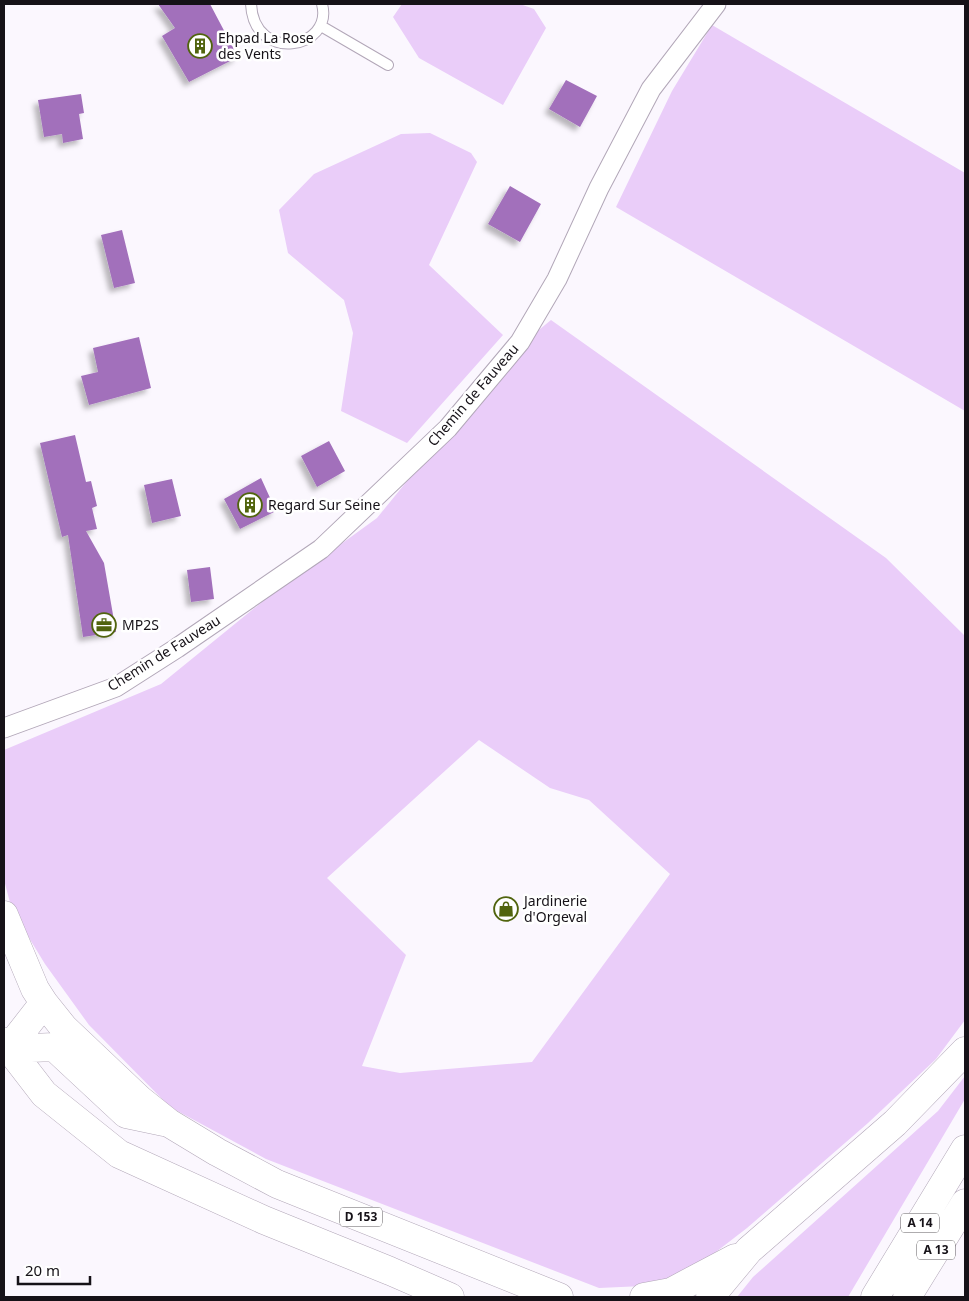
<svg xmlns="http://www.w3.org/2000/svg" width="969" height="1301" font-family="'Noto Sans',sans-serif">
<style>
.green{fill:#eacdf9;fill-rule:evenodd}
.building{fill:#a270bb;filter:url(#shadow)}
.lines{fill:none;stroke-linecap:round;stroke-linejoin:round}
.lane-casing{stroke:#b2a7b8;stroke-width:12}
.street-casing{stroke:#b2a7b8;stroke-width:21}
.primary-casing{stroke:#b2a7b8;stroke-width:29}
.highway-casing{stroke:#b2a7b8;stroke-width:29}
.lane{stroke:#fff;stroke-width:10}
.street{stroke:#fff;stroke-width:19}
.primary{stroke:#fff;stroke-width:28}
.highway{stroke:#fff;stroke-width:28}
.labels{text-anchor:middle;stroke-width:5;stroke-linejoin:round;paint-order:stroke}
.shield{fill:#fff;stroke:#5c595d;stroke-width:1}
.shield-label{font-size:12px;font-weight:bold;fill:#161218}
.poi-label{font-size:14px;fill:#161218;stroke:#fff;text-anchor:start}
.street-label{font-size:14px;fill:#161218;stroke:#fff}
</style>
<defs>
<filter id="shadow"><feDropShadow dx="-4.5" dy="4.5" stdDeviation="2.5" flood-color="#0004"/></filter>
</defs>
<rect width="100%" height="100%" fill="#fbf7fe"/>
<path class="green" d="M 402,4 L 520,4 L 534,9 L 546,28 L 503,105 L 419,58 L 393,17 Z
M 712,25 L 965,173 L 965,411 L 616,207 L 672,91 Z
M 430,133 L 471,153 L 477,162 L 429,265 L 503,335 L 407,443 L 341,411 L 353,333 L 344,300 L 288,253 L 279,210 L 314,174 L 401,134 Z
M 551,320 L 886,558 L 965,636 L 965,1020 L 936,1059 L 868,1123 L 747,1228 L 690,1272 L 643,1286 L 599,1288 L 266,1159 L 170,1107 L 89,1025 L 45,964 L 12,910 L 4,880 L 4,750 L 161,684 L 268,597 L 377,518 L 512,352 ZM 479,740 L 550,788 L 589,800 L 670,874 L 532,1062 L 400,1073 L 362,1066 L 406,955 L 327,878 Z
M 965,1076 L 965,1099 L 848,1297 L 737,1297 L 753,1277 L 938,1111 Z"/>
<path class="building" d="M 158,4 L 210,4 L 238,57 L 189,82 L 162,36 L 175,28 Z
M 566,80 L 597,96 L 580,127 L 549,109 Z
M 81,94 L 84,113 L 79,114 L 83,139 L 63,143 L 62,134 L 44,137 L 38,100 Z
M 510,186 L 541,204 L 520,242 L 488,224 Z
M 122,230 L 135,283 L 114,288 L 101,235 Z
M 139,337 L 151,388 L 89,405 L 81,376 L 98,372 L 93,348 Z
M 75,435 L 86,482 L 91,481 L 97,506 L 92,508 L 97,529 L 86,531 L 104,563 L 116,632 L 83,637 L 68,535 L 62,537 L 40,443 Z
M 329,441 L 345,471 L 317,487 L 301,456 Z
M 261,478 L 276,511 L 240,529 L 224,499 Z
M 172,479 L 181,516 L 152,523 L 144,485 Z
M 210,567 L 214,599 L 191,602 L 187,570 Z"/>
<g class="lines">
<g class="lane-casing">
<path id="lane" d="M 251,4 C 254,64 334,49 322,4
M 321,26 L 388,65"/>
</g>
<g class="street-casing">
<path id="street" d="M 4,728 L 116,687 L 177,648 L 321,549 L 448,428 L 520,342 L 557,279 L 599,188 L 651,89 L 716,4"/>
</g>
<g class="primary-casing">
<path id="primary" d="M 4,915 L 35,989 L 44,1003 L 64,1028 L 139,1099 L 169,1123 L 217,1152 L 277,1184 L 559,1297
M 4,1042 L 44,1094 L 119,1154 L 264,1220 L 390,1271 L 450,1297
M 8,1049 L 54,1047 L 126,1114 L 164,1122
M 8,1049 L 44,1003"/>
</g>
<g class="highway-casing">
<path id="highway" d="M 644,1297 L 671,1292 L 735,1258
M 710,1297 L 749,1250 L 895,1123 L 965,1051
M 875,1297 L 965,1149
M 907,1297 L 965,1203"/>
</g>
<use href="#lane" class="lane"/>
<use href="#street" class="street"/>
<use href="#primary" class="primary"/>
<use href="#highway" class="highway"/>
</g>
<defs>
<g id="building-ring" transform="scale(1.25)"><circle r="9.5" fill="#fff" stroke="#51640e" stroke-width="1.5"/><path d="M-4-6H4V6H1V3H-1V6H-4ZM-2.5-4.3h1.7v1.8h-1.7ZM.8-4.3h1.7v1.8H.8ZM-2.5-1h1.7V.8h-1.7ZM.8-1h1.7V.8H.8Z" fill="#51640e"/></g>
<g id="office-ring" transform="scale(1.25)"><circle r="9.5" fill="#fff" stroke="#51640e" stroke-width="1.5"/><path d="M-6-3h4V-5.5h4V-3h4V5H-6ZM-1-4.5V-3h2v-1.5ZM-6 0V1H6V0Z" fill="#51640e"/></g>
<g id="shop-ring" transform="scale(1.25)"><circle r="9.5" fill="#fff" stroke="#51640e" stroke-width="1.5"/><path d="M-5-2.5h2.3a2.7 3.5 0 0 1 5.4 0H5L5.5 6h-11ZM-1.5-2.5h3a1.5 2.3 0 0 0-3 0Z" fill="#51640e"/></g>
</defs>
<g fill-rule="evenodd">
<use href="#building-ring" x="200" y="46"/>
<use href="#building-ring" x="250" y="505"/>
<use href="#office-ring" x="104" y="625"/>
<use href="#shop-ring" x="506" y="909"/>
</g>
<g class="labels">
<g class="shield">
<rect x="340" y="1207.5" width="42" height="19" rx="4"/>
<rect x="901" y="1213.5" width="38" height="19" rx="4"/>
<rect x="917" y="1240.5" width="38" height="19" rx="4"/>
</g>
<g class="shield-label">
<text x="361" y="1221">D 153</text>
<text x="920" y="1227">A 14</text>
<text x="936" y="1254">A 13</text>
</g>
<g class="poi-label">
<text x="218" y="43">Ehpad La Rose<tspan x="218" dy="16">des Vents</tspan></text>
<text x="268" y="510">Regard Sur Seine</text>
<text x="122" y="630">MP2S</text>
<text x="524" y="906">Jardinerie<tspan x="524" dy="16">d'Orgeval</tspan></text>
</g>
<g class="street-label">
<text transform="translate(473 395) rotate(-49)" y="5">Chemin de Fauveau</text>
<text transform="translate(164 653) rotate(-32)" y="5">Chemin de Fauveau</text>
</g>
</g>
<rect width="969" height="1301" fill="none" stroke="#161218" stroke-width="10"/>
<path d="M18 1276v8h72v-8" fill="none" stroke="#161218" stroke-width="2.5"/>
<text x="25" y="1276" font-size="15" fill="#161218" stroke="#ffffff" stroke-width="4" paint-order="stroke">20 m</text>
</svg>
